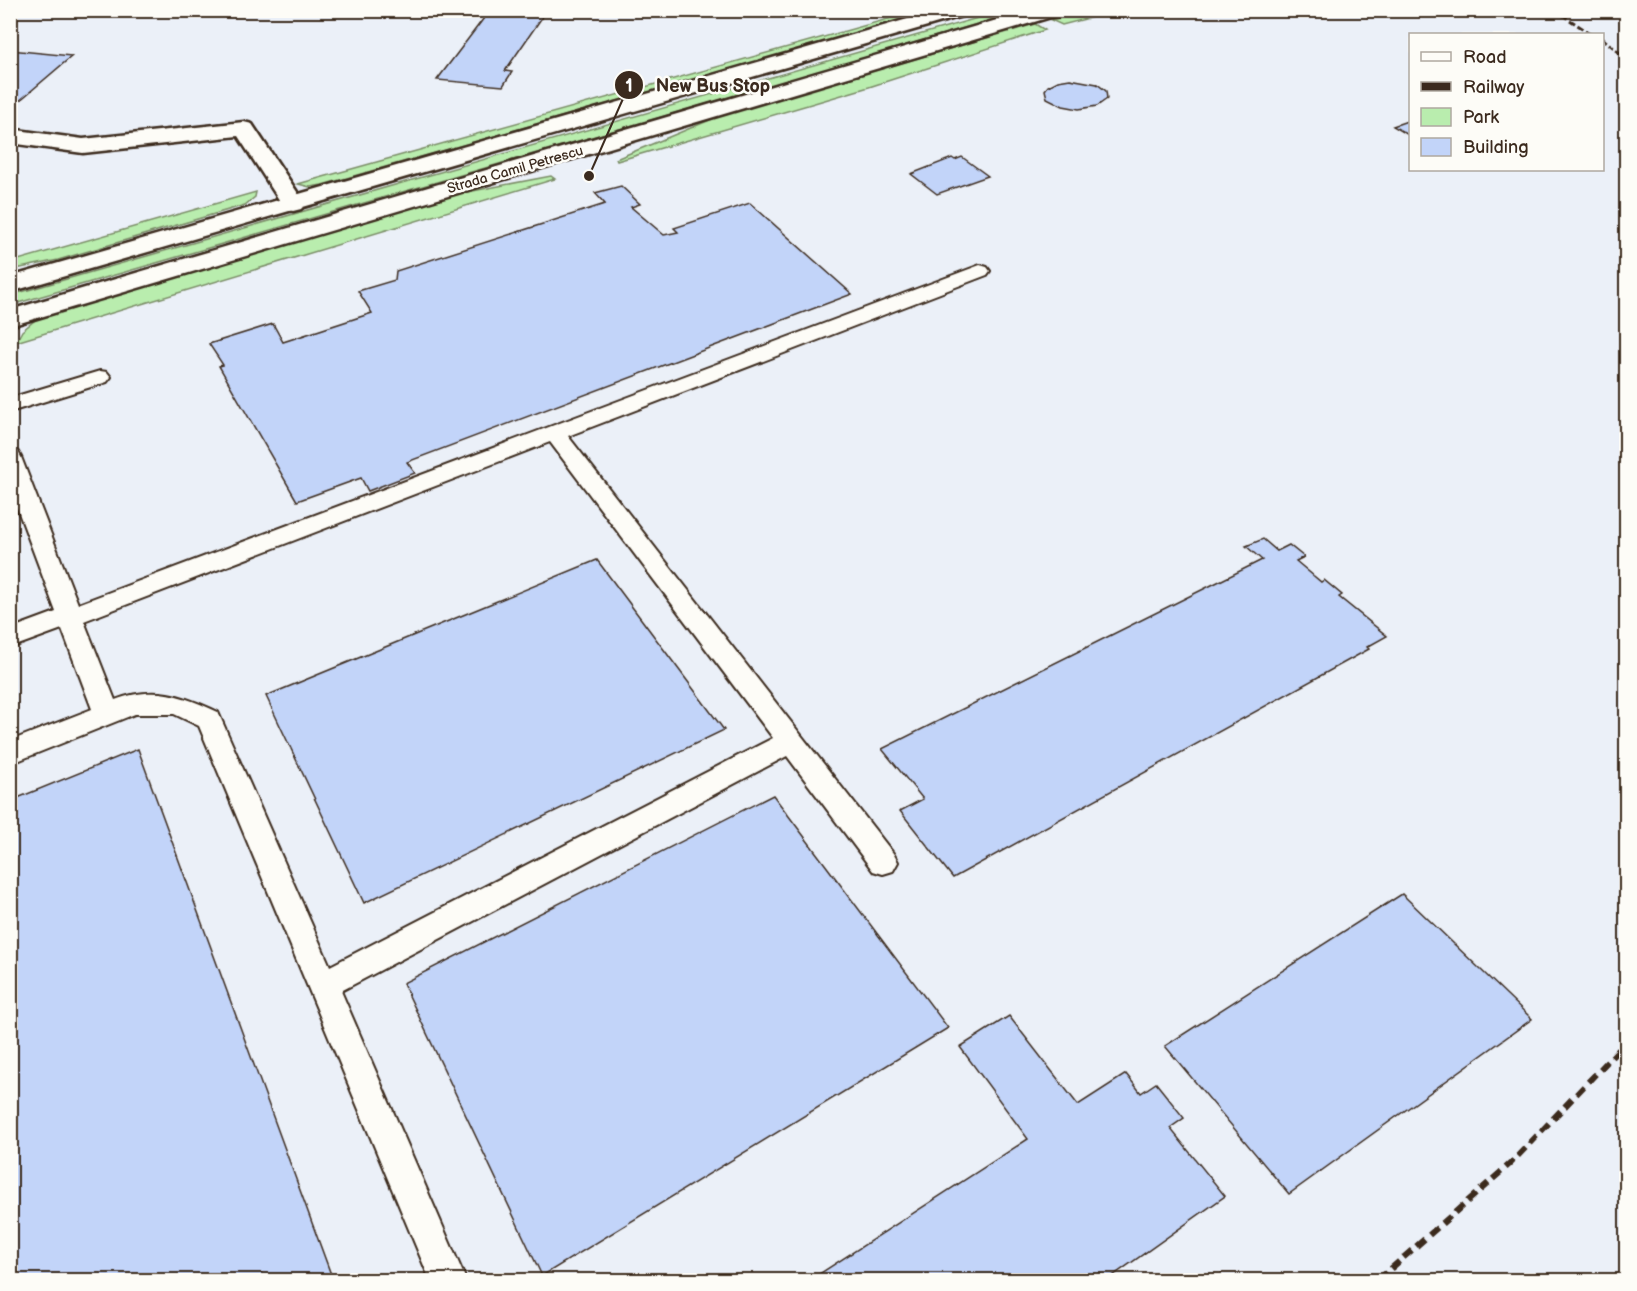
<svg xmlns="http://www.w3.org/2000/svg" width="1637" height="1291" font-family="'Balsamiq Sans',sans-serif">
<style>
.built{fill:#ebf0f8;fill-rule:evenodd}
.green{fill:#b9edae;stroke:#7a8c66;stroke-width:1.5}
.building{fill:#c2d4f9;stroke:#3b2a1e;stroke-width:1.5}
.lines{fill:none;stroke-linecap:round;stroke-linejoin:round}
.lane-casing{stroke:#3b2a1e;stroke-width:4}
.street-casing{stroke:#3b2a1e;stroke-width:5}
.secondary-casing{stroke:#3b2a1e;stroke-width:5}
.lane{fill:#fdfcf7;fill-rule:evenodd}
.street{fill:#fdfcf7;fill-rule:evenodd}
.secondary{fill:#fdfcf7;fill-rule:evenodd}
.rail-far1{stroke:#3b2a1e;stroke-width:3;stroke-dasharray:6 3;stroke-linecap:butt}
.rail{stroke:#3b2a1e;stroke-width:6;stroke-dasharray:11 6;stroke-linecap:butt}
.labels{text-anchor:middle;stroke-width:5;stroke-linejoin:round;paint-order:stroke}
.far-street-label{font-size:14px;fill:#3b2a1e;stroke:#fdfcf7}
.leader{fill:none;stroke:#3b2a1e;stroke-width:2}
.callout-dot{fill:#3b2a1e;stroke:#fdfcf7;stroke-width:2}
.mark-label{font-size:18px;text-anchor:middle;font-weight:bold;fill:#fff}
.callout-label{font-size:18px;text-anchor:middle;font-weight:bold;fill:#3b2a1e;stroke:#fdfcf7;stroke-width:5;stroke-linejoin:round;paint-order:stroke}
</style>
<rect width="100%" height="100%" fill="#fdfcf7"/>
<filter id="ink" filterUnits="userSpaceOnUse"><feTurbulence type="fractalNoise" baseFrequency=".0167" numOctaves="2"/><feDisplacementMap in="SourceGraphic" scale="12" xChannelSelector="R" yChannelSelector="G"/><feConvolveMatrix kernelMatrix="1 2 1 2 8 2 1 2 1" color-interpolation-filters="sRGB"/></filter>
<g filter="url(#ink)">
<path class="built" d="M 11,11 L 1626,11 L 1626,1280 L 11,1280 ZM 1410,34 L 1602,34 L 1602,170 L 1410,170 Z"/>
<path class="green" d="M 920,10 L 934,11 L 322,185 L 310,187 L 298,184 Z
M 1002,11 L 1010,11 L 1017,14 L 1010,14 L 834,67 L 11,305 L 11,295 Z
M 1086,11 L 1105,11 L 1105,14 L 1062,25 L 1051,20 Z
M 1035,24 L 1045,30 L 869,87 L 617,161 L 616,159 L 722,115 Z
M 551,176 L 555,179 L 16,342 L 22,331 L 40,316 L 421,201 Z
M 256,192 L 255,197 L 245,205 L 58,260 L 11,270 L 11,262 Z"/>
<path class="building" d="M 490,10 L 547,10 L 505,71 L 512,72 L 503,86 L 437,80 Z
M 10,50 L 72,56 L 11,108 Z
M 1070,79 L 1097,84 L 1106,91 L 1107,99 L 1097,106 L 1079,109 L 1063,106 L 1047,98 L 1045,90 L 1048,86 L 1058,81 Z
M 1410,120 L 1410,136 L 1393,126 Z
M 962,157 L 988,176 L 937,194 L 911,174 L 952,158 L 955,160 Z
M 621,186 L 640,204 L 631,207 L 664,235 L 678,232 L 674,228 L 750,203 L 852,294 L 407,462 L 415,473 L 368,491 L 361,478 L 297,501 L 219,366 L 223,365 L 209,344 L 273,324 L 283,342 L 372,313 L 358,291 L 395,280 L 396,271 L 605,204 L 595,193 Z
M 1263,539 L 1277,551 L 1289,545 L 1304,557 L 1296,561 L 1321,582 L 1324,580 L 1342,595 L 1339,597 L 1387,636 L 1367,647 L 1369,649 L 953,878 L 900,811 L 923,799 L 882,749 L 1262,560 L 1246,546 Z
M 597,560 L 724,730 L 364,903 L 266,696 Z
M 138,749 L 333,1280 L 10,1280 L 10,801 Z
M 773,795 L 948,1028 L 542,1276 L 403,983 Z
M 1402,894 L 1532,1019 L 1289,1194 L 1165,1046 Z
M 1009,1016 L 1078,1105 L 1126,1074 L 1141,1093 L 1156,1083 L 1184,1118 L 1170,1128 L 1225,1196 L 1107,1280 L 810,1280 L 1028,1139 L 960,1047 Z"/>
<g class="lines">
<g class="lane-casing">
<path id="lane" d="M 980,265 L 987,267 L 990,271 L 987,275 L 568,436 L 893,853 L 898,862 L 893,871 L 883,874 L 873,871 L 787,756 L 341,991 L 466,1280 L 430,1280 L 199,726 L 174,714 L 135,714 L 10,764 L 10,741 L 92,709 L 62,629 L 10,648 L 10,629 L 56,612 L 10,489 L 10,450 L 18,452 L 21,457 L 78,604 ZM 550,442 L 773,738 L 330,966 L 218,712 C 182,695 154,685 115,700 L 84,621 Z
M 100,371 L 107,372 L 111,377 L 107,382 L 10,412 L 10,398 Z"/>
</g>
<g class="street-casing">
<path id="street" d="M 244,122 L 252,124 L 305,204 L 301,209 L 293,211 L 285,209 L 238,136 L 83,153 L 10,143 L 10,129 L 83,139 Z"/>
</g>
<g class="secondary-casing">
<path id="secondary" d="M 939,10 L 971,10 L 969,14 L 10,292 L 10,277 Z
M 1031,10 L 1063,10 L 1061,14 L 10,326 L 10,310 Z"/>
</g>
<use href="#lane" class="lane"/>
<use href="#street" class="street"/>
<use href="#secondary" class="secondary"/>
<path class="rail-far1" d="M 1555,10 L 1591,34
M 1602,38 L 1626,58"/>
<path class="rail" d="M 1378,1280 L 1511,1163 L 1626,1042"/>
</g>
</g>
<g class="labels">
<g class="far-street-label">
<text transform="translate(515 169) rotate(-16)" y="5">Strada Camil Petrescu</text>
</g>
</g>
<path class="leader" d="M589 176L629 85"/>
<g class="callout-dot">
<circle cx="589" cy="176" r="6"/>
<circle cx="629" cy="85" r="15"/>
</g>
<g class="mark-label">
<text x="629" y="92">1</text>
</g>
<g class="callout-label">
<text x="713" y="92">New Bus Stop</text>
</g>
<rect width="1637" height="1291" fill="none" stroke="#fdfcf7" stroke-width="36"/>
<rect x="18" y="18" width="1601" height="1255" fill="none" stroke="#3b2a1e" stroke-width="2" filter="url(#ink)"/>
<rect x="1409" y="33" width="195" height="138" fill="#fdfcf7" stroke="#afa8a0" stroke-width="1.5"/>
<rect x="1421" y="52" width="30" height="9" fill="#fdfcf7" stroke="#afa8a0" stroke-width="1.5"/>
<text x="1463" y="63" font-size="18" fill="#3b2a1e">Road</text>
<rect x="1421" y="82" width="30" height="9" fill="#3b2a1e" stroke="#afa8a0" stroke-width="1.5"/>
<text x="1463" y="93" font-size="18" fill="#3b2a1e">Railway</text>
<rect x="1421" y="108" width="30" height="18" fill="#b9edae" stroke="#afa8a0" stroke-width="1.5"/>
<text x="1463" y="123" font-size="18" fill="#3b2a1e">Park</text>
<rect x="1421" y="138" width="30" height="18" fill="#c2d4f9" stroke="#afa8a0" stroke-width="1.5"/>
<text x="1463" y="153" font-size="18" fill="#3b2a1e">Building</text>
</svg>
